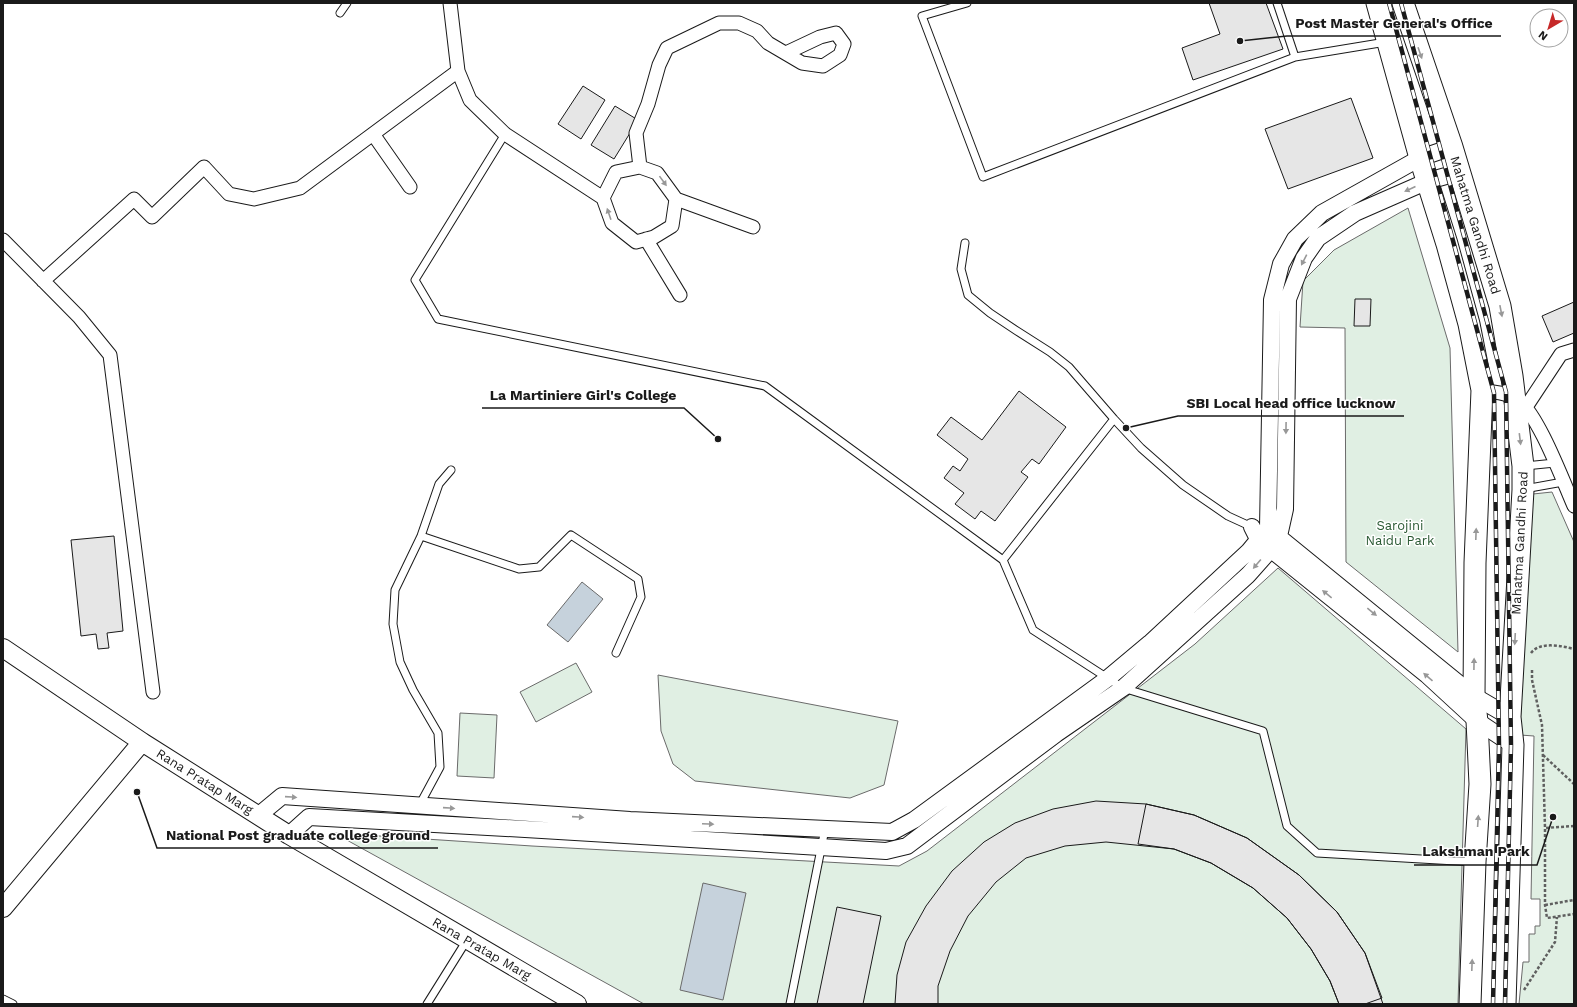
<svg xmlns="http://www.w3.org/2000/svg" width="1577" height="1007" font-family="'Work Sans',sans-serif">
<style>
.green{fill:#e0efe3;stroke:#6a6a6a}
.water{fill:#c6d2dc;stroke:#6a6a6a}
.building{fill:#e6e6e6;stroke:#1a1a1a}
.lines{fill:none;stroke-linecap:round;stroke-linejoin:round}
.service-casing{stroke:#1a1a1a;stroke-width:9}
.minor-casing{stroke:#1a1a1a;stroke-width:15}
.tertiary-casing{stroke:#1a1a1a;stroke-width:18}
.secondary-casing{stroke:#1a1a1a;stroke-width:20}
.primary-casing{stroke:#1a1a1a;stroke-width:23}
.path{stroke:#5f5f5f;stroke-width:2.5;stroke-dasharray:3 2;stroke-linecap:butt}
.service{stroke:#fff;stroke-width:7}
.minor{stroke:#fff;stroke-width:13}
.tertiary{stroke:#fff;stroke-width:16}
.secondary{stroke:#fff;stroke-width:18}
.primary{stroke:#fff;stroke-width:21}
.rail-casing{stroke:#1a1a1a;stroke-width:4.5}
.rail{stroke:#fff;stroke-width:3;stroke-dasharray:9;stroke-linecap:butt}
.oneway{fill:#989898}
.labels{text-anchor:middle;stroke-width:3;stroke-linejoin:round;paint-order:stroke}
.street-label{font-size:13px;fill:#1a1a1a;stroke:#fff}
.park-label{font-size:13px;fill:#2b5a34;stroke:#fff}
.leader{fill:none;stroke:#1a1a1a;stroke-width:1.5}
.callout-dot{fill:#1a1a1a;stroke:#fff;stroke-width:1.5}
.callout-label{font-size:14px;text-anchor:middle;font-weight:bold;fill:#1a1a1a;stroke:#fff;stroke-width:3;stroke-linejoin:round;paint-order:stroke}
</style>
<rect width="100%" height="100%" fill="#fff"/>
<path class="green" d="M 1408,208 L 1450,348 L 1458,652 L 1346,562 L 1345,328 L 1300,327 L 1303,281 L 1334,250 Z
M 1552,492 L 1574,542 L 1574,1004 L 1519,1004 L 1523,962 L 1529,962 L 1529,934 L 1535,934 L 1535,926 L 1540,926 L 1540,899 L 1531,899 L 1534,736 L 1520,735 L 1523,632 L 1533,494 Z
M 1278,568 L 1466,729 L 1458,1004 L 644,1004 L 334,833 L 532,846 L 899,866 L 927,851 L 1195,644 Z
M 576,663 L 592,692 L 536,722 L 520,692 Z
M 658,675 L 898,721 L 884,785 L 850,798 L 695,781 L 673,764 L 661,731 Z
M 460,713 L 497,715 L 494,778 L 457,776 Z"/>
<path class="water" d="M 582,582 L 603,599 L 568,642 L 547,625 Z
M 703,883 L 746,893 L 723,1000 L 680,990 Z"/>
<path class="building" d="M 1209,3 L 1266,3 L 1283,49 L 1193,80 L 1182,48 L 1220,34 Z
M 583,86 L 605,100 L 581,139 L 558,124 Z
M 1351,98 L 1373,158 L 1288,189 L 1265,129 Z
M 615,106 L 638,120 L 614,159 L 591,145 Z
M 1355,299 L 1371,299 L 1370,326 L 1354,326 Z
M 1574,302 L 1574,333 L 1553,342 L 1542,316 Z
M 1019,391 L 1066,427 L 1039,464 L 1032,459 L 1021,472 L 1028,477 L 995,521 L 981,511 L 975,519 L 955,504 L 964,493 L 944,478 L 953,466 L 960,471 L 968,459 L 937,435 L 951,417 L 982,440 Z
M 114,536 L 123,631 L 107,633 L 109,648 L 98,649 L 96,634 L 81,636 L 71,540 Z
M 1096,801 L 1146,804 L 1194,815 L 1247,838 L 1299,875 L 1337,912 L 1365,953 L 1383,1004 L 1339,1004 L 1330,981 L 1311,949 L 1287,918 L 1253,888 L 1211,863 L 1174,849 L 1106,842 L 1065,846 L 1026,858 L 996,882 L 968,916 L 950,951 L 938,986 L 938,1004 L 895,1004 L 897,975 L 906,942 L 926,906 L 952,871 L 984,842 L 1015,823 L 1053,809 Z
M 1146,804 L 1194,815 L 1247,838 L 1299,875 L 1337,912 L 1365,953 L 1382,998 L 1365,1004 L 1339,1004 L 1330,981 L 1311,949 L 1287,918 L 1253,888 L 1211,863 L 1174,849 L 1138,844 Z
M 837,907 L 881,916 L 863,1004 L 817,1004 Z"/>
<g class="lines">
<g class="service-casing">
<path id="service" d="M 967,3 L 922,16 L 983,177 L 1295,57
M 1277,3 L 1295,57 L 1386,42
M 340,13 L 347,3
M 505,134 L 415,280 L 438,319 L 765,386 L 1003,560 L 1033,630 L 1123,688 L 1263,731 L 1287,826 L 1317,853 L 1473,862
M 965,243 L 961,269 L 968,295 L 990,313 L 1017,331 L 1050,352 L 1069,367 L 1114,419 L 1141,448 L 1183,485 L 1228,516 L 1252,527
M 1525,466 L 1555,463
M 1524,489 L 1563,482
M 421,536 L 519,569 L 539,567 L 571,535 L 638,579 L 641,597 L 616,653
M 1003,560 L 1114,419
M 419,806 L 440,767 L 438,733 L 413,690 L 400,662 L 393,624 L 395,590 L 421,536 L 439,484 L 451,470
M 3,999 L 13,1004
M 427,1004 L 467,940
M 790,1004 L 825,829"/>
</g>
<g class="minor-casing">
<path id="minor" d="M 450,3 L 458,71 L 470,100 L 505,134 L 603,198 L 612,223 L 636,242 L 654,237 L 672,226 L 676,199 L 657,173 L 640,167 L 616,172 L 603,198
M 373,134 L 410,187
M 640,167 L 636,133 L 648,104 L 659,65 L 667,48 L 719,23 L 739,23 L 757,31 L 768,43 L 802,63 L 823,66 L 840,55 L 844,44 L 836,33 L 820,37 L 786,53
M 676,199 L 753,227
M 646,239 L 680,295
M 3,240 L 79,317 L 110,355 L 153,692
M 43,281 L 134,199 L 152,217 L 204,167 L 229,194 L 254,199 L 300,188 L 458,71
M 1482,390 C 1491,392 1508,393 1516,398 C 1537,411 1563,481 1574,506
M 1526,407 L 1561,354 L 1574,350"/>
</g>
<g class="tertiary-casing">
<path id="tertiary" d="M 1252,527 L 1258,539 L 1427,675 L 1477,721 L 1513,745
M 1270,530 L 1474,696 L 1510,717
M 259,815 L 282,796 L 630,820 L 892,832 L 914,820 L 1107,679 L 1150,643 L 1249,551 L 1268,528 L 1272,300 L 1281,264 L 1295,239 L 1322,213 L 1420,158 L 1452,147
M 289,835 L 309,817 L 542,830 L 886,851 L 907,846 L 1056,734 L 1123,688 L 1248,575 L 1271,549 L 1279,536 L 1285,509 L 1288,299 L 1304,258 L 1318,238 L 1355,213 L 1428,181 L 1460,172"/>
</g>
<g class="secondary-casing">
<path id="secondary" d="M 3,648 L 142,742 L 289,835 L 577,1004
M 3,908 L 142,742"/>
</g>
<g class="primary-casing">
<path id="primary" d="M 1377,3 L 1420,158 L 1447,244 L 1469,324 L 1482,390 L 1475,563 L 1474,696 L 1477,721 L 1480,784 L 1475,862 L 1470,1004
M 1403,3 L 1452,147 L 1500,306 L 1512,376 L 1523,466 L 1523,490 L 1510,717 L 1513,745 L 1505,1004"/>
</g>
<path class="path" d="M 1531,653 C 1540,641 1562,646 1574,649
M 1532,670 L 1532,680 L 1542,725 L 1545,828
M 1543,755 L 1574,784
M 1574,826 L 1545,828 L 1545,905 L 1547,918 L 1574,914
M 1545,905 L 1574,900
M 1524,990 L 1555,942 L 1557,917"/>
<use href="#service" class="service"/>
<use href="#minor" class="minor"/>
<use href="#tertiary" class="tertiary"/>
<use href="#secondary" class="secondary"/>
<use href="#primary" class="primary"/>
<g class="rail-casing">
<path id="rail" d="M 1389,3 L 1494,393 L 1499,746 L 1493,1004
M 1401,3 L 1506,392 L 1511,746 L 1505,1004"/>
</g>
<use href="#rail" class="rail"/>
</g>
<defs><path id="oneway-solid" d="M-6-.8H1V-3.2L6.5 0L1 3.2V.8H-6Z"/></defs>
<g class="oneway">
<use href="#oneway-solid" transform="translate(1420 53) rotate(71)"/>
<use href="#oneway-solid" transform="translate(663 181) rotate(54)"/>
<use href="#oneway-solid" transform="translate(1410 189) rotate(156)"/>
<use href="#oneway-solid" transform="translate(609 214) rotate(-109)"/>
<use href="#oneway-solid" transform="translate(1304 260) rotate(117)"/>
<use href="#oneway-solid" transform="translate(1501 311) rotate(79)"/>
<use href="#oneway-solid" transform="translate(1286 428) rotate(91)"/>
<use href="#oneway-solid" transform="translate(1520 439) rotate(83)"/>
<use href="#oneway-solid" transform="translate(1476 534) rotate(-88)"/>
<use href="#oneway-solid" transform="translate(1257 564) rotate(130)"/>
<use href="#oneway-solid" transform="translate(1327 594) rotate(-141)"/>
<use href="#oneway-solid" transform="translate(1372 612) rotate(39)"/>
<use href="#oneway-solid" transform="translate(1515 639) rotate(93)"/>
<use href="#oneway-solid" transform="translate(1474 664) rotate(-89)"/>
<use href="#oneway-solid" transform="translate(1428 677) rotate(-139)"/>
<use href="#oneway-solid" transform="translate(291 797) rotate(4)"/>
<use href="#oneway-solid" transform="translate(449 808) rotate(4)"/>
<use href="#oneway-solid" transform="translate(578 817) rotate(4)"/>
<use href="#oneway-solid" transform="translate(1478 821) rotate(-86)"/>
<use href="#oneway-solid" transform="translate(708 824) rotate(2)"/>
<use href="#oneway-solid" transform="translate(1472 965) rotate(-88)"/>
</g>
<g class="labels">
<g class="street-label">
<text transform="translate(1476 225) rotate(73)" y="5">Mahatma Gandhi Road</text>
<text transform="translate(1519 543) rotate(-87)" y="5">Mahatma Gandhi Road</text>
<text transform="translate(205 781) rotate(32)" y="5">Rana Pratap Marg</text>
<text transform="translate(482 948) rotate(30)" y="5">Rana Pratap Marg</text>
</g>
<g class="park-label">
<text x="1400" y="530">Sarojini<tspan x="1400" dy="15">Naidu Park</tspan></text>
</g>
</g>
<path class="leader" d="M1240 41L1287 36H1501M718 439L684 408H482M1126 428L1178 416H1404M137 792L157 848H438M1553 817L1537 865H1414"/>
<g class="callout-dot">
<circle cx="1240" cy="41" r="4"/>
<circle cx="718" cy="439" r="4"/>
<circle cx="1126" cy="428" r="4"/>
<circle cx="137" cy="792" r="4"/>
<circle cx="1553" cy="817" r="4"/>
</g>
<g class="callout-label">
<text x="1394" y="28">Post Master General's Office</text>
<text x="583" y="400">La Martiniere Girl's College</text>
<text x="1291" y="408">SBI Local head office lucknow</text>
<text x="298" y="840">National Post graduate college ground</text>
<text x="1476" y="856">Lakshman Park</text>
</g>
<rect width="1577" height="1007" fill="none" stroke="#1a1a1a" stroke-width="8"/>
<g transform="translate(1549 28) rotate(218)"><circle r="19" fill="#ffffff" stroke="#a3a3a3"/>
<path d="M0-3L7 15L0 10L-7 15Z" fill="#c62828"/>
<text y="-6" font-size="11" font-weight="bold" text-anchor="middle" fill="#1a1a1a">N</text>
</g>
</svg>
